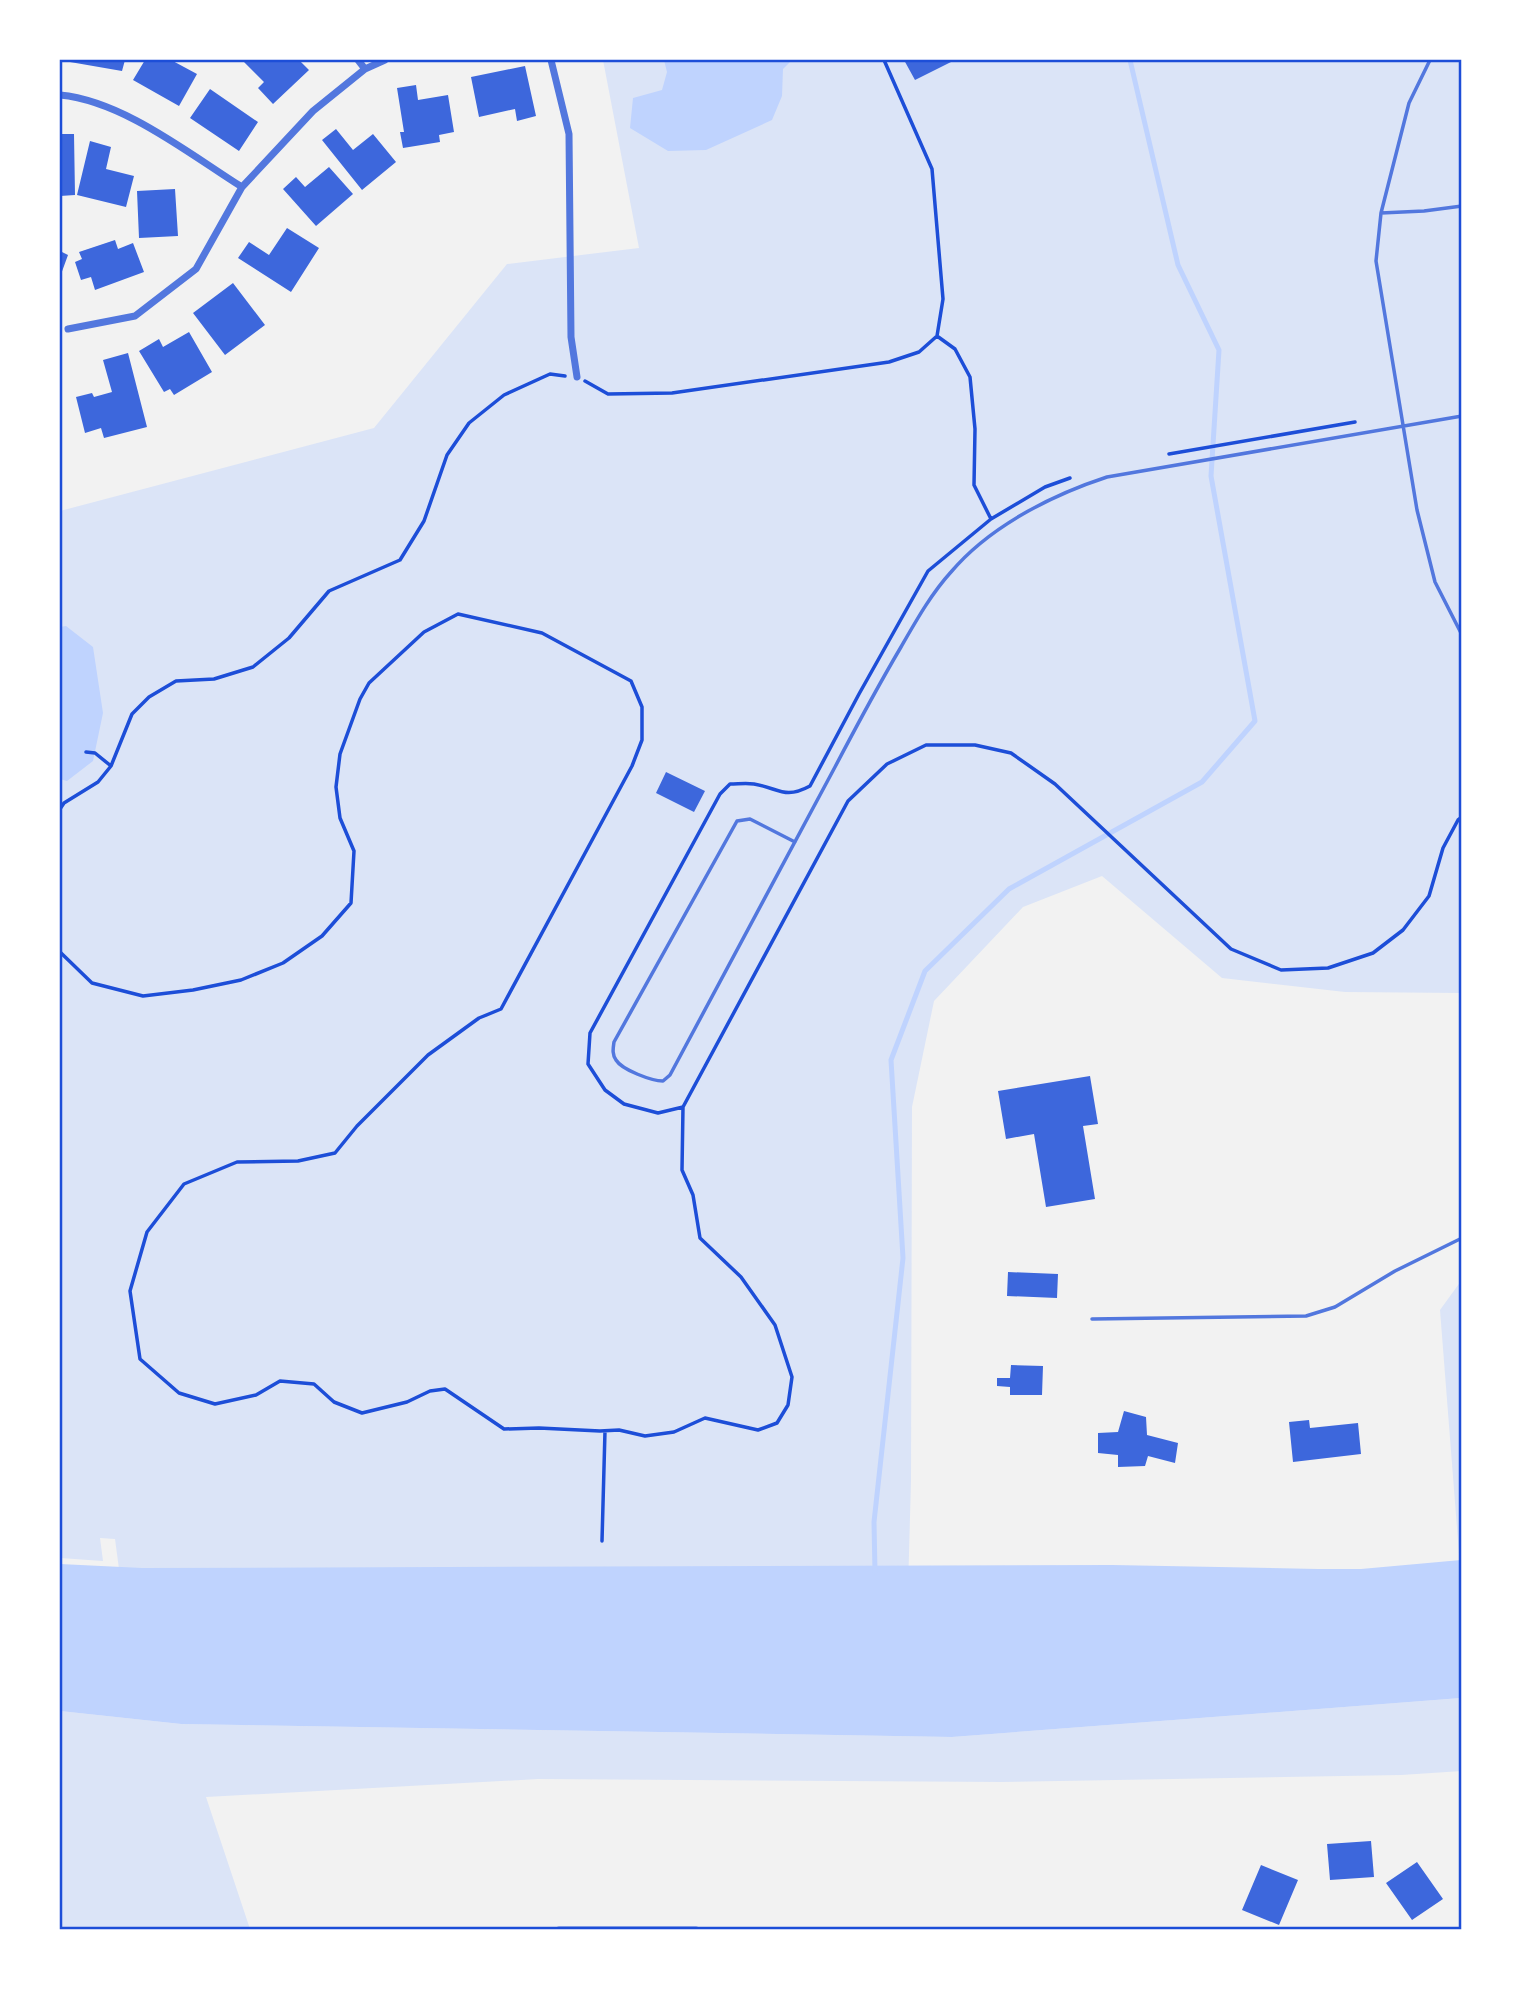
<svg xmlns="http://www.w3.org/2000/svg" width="1521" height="1989" font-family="Ubuntu,sans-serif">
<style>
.green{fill:#dbe4f7}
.water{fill:#bfd3fe}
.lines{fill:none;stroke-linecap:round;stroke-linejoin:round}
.stream{stroke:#bfd3fe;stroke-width:5}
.building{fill:#3d67dc}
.path{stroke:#1d4ed8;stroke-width:3.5}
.service{stroke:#5277de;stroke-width:3.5}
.minor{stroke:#5277de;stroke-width:7}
.neatline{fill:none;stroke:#1d4ed8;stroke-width:2.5}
</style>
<rect width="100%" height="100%" fill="#f2f2f2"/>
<path class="green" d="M 603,60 L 1461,60 L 1461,993 L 1345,992 L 1222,978 L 1102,876 L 1023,907 L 934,1001 L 912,1107 L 911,1481 L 908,1589 L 121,1584 L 115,1539 L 100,1538 L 103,1561 L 60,1558 L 60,511 L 374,428 L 507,264 L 639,248 Z
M 1461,1281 L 1461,1579 L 1440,1310 Z
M 1461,1698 L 1462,1771 L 1401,1775 L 1002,1782 L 538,1779 L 206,1797 L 250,1929 L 60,1930 L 60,1711 L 181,1724 L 952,1737 Z"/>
<path class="water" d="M 664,60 L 792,60 L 783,69 L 782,96 L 772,120 L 706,150 L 668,151 L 630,128 L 633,98 L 662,90 L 667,72 Z
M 66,626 L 93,647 L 103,713 L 93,761 L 67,781 L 60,779 L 60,627 Z
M 1461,1560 L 1461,1698 L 952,1737 L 181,1724 L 60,1711 L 60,1564 L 142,1568 L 1112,1565 L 1318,1569 L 1361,1569 Z"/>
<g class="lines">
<path class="stream" d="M 875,1572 L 874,1522 L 903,1258 L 891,1060 L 925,971 L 1009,889 L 1202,782 L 1255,721 L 1211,476 L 1219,350 L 1178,265 L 1130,60"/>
</g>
<path class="building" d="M 70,60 L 125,60 L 122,71 L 70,62 Z
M 145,60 L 171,60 L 197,74 L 179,106 L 133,80 Z
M 247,60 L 299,60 L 309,70 L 273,104 L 258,88 L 264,82 L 244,62 Z
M 904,60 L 950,60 L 951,62 L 915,80 Z
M 525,66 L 536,116 L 517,121 L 515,109 L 479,117 L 471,77 Z
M 416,85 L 418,100 L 448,95 L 454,132 L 439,135 L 440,142 L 403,148 L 400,132 L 404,132 L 397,88 Z
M 210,89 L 258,122 L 239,151 L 190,118 Z
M 336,129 L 353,150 L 373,134 L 396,162 L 362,190 L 322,140 Z
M 60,134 L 74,134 L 75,195 L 60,196 Z
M 90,141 L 111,147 L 106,169 L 134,176 L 126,207 L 77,195 Z
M 329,167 L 353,194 L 316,226 L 283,189 L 296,177 L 305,187 Z
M 175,189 L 178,236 L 139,238 L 137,191 Z
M 287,228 L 319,248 L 291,292 L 238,258 L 249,242 L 269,255 Z
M 115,240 L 118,249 L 133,243 L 144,272 L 95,290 L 91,277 L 81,280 L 75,262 L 82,259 L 79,252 Z
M 60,251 L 68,255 L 60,277 Z
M 233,283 L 265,325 L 225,355 L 193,313 Z
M 189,332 L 212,372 L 174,395 L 170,389 L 164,392 L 139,351 L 159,339 L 163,347 Z
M 128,353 L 147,427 L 104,438 L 101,428 L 85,433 L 76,397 L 92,393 L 94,397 L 112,392 L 103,360 Z
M 666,772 L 705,791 L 694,812 L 656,793 Z
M 1090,1076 L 1098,1124 L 1083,1126 L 1095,1199 L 1046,1207 L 1034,1134 L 1006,1139 L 998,1091 Z
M 1008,1272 L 1058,1274 L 1057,1298 L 1007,1296 Z
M 1011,1365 L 1043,1366 L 1042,1395 L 1010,1395 L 1010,1387 L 997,1386 L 997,1378 L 1010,1378 Z
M 1124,1411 L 1146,1417 L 1147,1435 L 1178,1443 L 1175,1463 L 1148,1456 L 1145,1466 L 1118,1467 L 1118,1455 L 1098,1453 L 1098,1433 L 1118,1432 Z
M 1309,1420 L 1310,1428 L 1358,1423 L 1361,1454 L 1293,1462 L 1289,1422 Z
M 1371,1841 L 1374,1877 L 1330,1880 L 1327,1844 Z
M 1417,1862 L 1443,1899 L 1412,1920 L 1386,1883 Z
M 1261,1865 L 1298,1880 L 1279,1925 L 1242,1910 Z"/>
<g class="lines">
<path class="path" d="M 937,336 L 955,349 L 970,377 L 975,429 L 974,485 L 991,519
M 585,381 L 608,394 L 672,393 L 889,362 L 919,352 L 937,336 L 943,299 L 932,169 L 884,60
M 1169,454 L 1355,422
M 86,752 L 95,753 L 111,766
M 60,809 L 64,803 L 98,782 L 111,766 L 132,714 L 149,697 L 176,681 L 214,679 L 253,667 L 289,638 L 329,591 L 400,560 L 424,521 L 447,455 L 469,423 L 504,395 L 550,374 L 565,376
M 60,952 L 92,983 L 143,996 L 193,990 L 241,980 L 283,963 L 322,936 L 351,903 L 354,851 L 340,818 L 336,787 L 340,754 L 360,699 L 369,683 L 424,632 L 458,614 L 542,633 L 631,681 L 642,707 L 642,740 L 632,766 L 501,1009 L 479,1018 L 428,1055 L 357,1126 L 335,1153 L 298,1161 L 237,1162 L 184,1184 L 147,1232 L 130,1291 L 140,1359 L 179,1393 L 215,1404 L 256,1395 L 280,1381 L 314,1384 L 334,1402 L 362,1413 L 407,1402 L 430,1391 L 445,1389 L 504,1429 L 539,1428 L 600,1431 L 619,1430 L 645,1436 L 674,1432 L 705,1418 L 758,1430 L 777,1423 L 788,1405 L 792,1377 L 775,1325 L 741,1277 L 700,1238 L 693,1195 L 682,1170 L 683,1107 L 848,801 L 887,764 L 926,745 L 975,745 L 1011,753 L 1055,784 L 1231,949 L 1281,970 L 1328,968 L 1373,953 L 1403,930 L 1429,896 L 1443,848 L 1458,820 L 1462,817
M 683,1107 L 658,1113 L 624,1104 L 605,1090 L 588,1064 L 590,1033 L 720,794 L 730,784 C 738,784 746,783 754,784 C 779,788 784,800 810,786 L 859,694 L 928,571 L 991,519 L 1045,487 L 1070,478
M 602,1541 L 605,1431"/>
<path class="service" d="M 1430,60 L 1409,103 L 1381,213 L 1376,261 L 1417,510 L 1435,582 L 1462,635
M 1381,213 L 1424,211 L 1462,206
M 795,842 L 750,819 L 737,821 L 614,1042 C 613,1049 612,1054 616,1060 C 622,1070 652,1081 663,1081 L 670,1075 C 725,973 780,870 835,767 C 856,727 878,686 901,647 C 916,621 931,594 951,572 C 990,526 1052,495 1107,477 L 1462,416
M 1092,1319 L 1306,1316 L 1335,1307 L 1395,1271 L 1462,1238"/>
<path class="minor" d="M 358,60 L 365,69
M 551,60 L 569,134 L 571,337 L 577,377
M 60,95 C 123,101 188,153 242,187
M 68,329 L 135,316 L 196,269 L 242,187 L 313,111 L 365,69 L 385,60
M 559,1930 L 696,1930"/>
</g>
<rect width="1521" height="1989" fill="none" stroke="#ffffff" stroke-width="122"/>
<rect x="61" y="61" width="1399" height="1867" class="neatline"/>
</svg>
